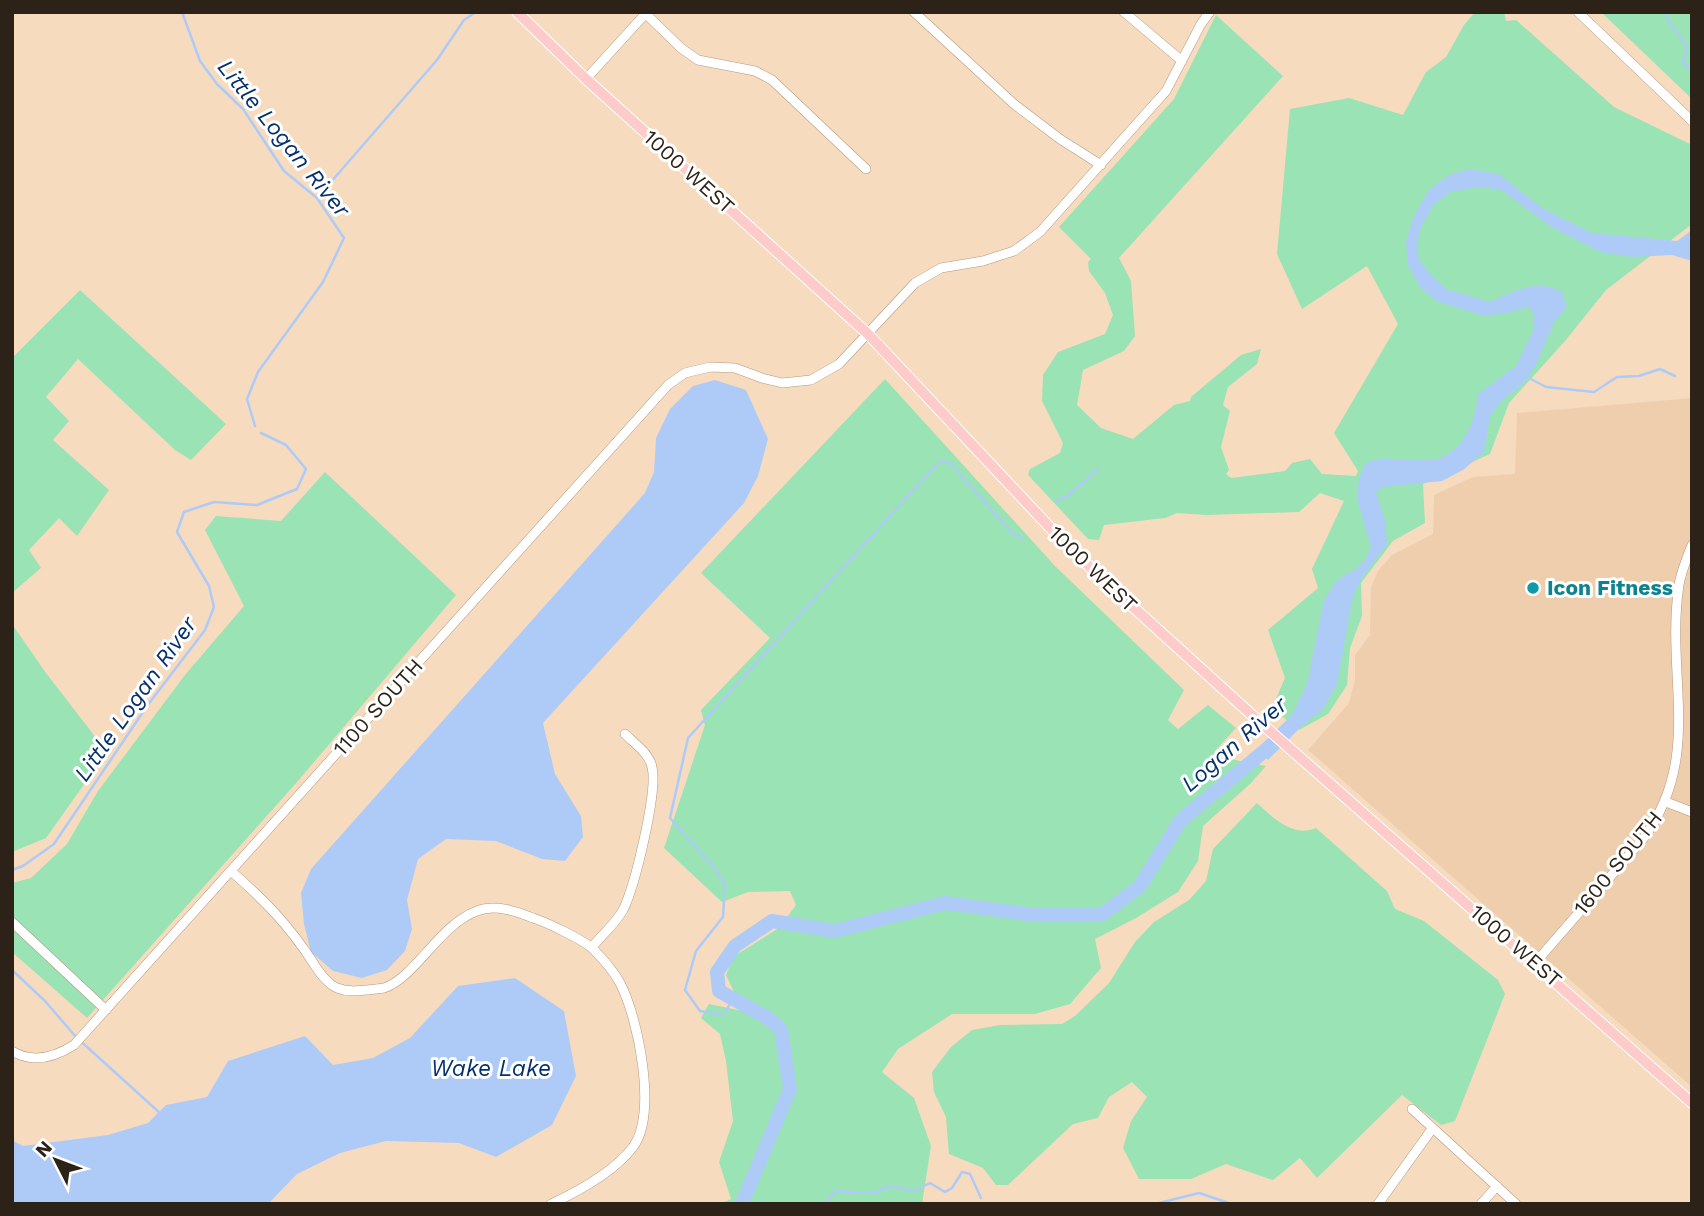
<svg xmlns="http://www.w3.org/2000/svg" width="1704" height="1216" font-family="'Work Sans',sans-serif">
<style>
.built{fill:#efcead}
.green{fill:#9ae3b4}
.water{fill:#aecbf7}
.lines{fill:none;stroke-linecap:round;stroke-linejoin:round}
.stream{stroke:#aecbf7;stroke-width:2.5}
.river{stroke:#aecbf7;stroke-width:14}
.minor-casing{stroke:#b3997f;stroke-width:10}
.major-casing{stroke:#fff;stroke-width:12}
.minor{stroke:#fff;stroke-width:9}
.major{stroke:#fdcbca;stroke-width:10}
.culture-dot{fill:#0f9aa8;stroke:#fff;stroke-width:2.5}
.labels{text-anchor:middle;stroke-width:6;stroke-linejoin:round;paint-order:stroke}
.street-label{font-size:21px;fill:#2c2217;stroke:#fff}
.culture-label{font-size:21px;font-weight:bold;fill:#0d838f;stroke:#fff;text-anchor:start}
.water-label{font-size:23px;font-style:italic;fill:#04306e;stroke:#fff}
</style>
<rect width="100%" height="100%" fill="#f7dbbf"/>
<path class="built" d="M 1692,398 L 1692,1087 L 1308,750 L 1349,703 L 1355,680 L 1355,655 L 1370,635 L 1371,587 L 1378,571 L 1392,555 L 1433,534 L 1434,495 L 1473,477 L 1515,474 L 1517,413 Z"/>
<path class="green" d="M 1475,12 L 1504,12 L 1506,21 L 1516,20 L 1614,107 L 1692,145 L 1692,224 L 1606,290 L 1565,341 L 1509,403 L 1490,454 L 1423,484 L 1425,523 L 1393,541 L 1361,583 L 1362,616 L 1350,648 L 1347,685 L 1328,714 L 1299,730 L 1272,708 L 1285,678 L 1268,630 L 1318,588 L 1312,569 L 1344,501 L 1320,493 L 1299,512 L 1206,515 L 1177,513 L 1165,518 L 1104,525 L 1099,540 L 1088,539 L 1028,475 L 1030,469 L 1060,453 L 1063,443 L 1042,401 L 1043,375 L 1058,352 L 1105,334 L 1113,315 L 1105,293 L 1089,271 L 1088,262 L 1091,259 L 1059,227 L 1174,99 L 1216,15 L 1283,76 L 1119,258 L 1131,281 L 1135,336 L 1124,351 L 1083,370 L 1077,405 L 1101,428 L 1133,439 L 1174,405 L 1190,401 L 1191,397 L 1241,355 L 1261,349 L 1257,364 L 1228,387 L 1223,405 L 1230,411 L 1221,447 L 1229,470 L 1226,474 L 1231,478 L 1285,471 L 1292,463 L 1310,459 L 1322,474 L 1356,476 L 1358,471 L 1334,433 L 1398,324 L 1367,266 L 1302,309 L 1277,254 L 1290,109 L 1349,98 L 1403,115 L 1426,72 L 1446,57 L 1464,25 Z
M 1601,12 L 1692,12 L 1692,99 Z
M 80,290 L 226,424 L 191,460 L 175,450 L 78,359 L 46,397 L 69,421 L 53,440 L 109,490 L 77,536 L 59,518 L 29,550 L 41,568 L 12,593 L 12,358 Z
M 885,379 L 1055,566 L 1184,690 L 1168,720 L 1178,729 L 1208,705 L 1236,728 L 1214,752 L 1225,758 L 1266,766 L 1250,784 L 1203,826 L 1198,861 L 1178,892 L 1136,918 L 1095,939 L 1101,968 L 1070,1004 L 1035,1014 L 952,1014 L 898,1049 L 882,1072 L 914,1098 L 931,1146 L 922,1204 L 720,1204 L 731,1199 L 719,1162 L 733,1121 L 726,1061 L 720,1034 L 701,1018 L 709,1004 L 743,1011 L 726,975 L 733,957 L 779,928 L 796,905 L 790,891 L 748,892 L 722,902 L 664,848 L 705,725 L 701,710 L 770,638 L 701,573 Z
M 325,472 L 456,595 L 297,782 L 87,1018 L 12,952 L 12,883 L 31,878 L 67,844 L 98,791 L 185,675 L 244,606 L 205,530 L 216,516 L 281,521 Z
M 12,624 L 46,673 L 107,752 L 46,838 L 12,852 Z
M 1257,803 C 1273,818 1293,838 1316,828 L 1387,891 L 1395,909 L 1424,921 L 1498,980 L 1505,994 L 1455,1121 L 1441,1125 L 1402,1095 L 1317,1178 L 1300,1158 L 1273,1180 L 1226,1164 L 1191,1179 L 1139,1179 L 1123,1148 L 1131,1121 L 1147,1097 L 1132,1082 L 1109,1097 L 1098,1118 L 1073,1124 L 1008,1185 L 996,1185 L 983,1168 L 949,1154 L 946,1117 L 934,1092 L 932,1072 L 951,1047 L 972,1030 L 1000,1025 L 1062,1024 L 1075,1016 L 1109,983 L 1135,942 L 1154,922 L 1189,900 L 1206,881 L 1213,849 Z"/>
<path class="water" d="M 1469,169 L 1499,174 L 1542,208 L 1592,233 L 1677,241 L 1692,230 L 1692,261 L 1672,255 L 1632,257 L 1600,252 L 1553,228 L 1501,190 L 1478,187 L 1451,192 L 1433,205 L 1420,230 L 1417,246 L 1419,260 L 1431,275 L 1446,289 L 1490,302 C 1516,291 1535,278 1562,292 L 1567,307 L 1554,322 L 1536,365 L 1523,384 L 1502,400 L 1490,416 L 1484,452 L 1463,470 L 1442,481 L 1383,487 L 1376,492 L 1385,521 L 1387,544 L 1362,578 L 1353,595 L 1337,684 L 1323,709 L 1302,726 L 1268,760 L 1257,749 L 1292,715 L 1307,684 L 1324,600 L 1338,579 L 1356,569 L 1366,559 L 1371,546 L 1357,499 L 1359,479 L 1365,464 C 1383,455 1390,460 1408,460 C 1417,460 1433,461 1441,458 C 1467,446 1475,420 1478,394 L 1516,366 L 1533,331 L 1534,314 L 1528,307 L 1507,313 L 1484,316 L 1436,301 L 1420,287 L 1408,265 L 1406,241 L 1414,216 L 1429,190 L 1449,175 Z
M 715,380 L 746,390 L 768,439 L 758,476 L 744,503 L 543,723 L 555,774 L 581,816 L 583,837 L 565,861 L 542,859 L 496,841 L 446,839 L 418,859 L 407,900 L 412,929 L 405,951 L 387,970 L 362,978 L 333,971 L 311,952 L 304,924 L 301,893 L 311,869 L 645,493 L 654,472 L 656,438 L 670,409 L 693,386 Z
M 515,978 L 564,1011 L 576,1076 L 552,1125 L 496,1157 L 459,1143 L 386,1141 L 340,1153 L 297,1174 L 268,1204 L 12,1204 L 12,1140 L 23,1146 L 108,1135 L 148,1123 L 166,1105 L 207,1097 L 228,1061 L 305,1036 L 333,1065 L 373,1058 L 410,1038 L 458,986 Z"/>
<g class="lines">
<path class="stream" d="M 182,12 L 200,61 L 217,84 L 243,109 L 284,171 L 317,198 L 344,238 L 323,282 L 258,372 L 247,399 L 255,426
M 1666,12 L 1668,21 L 1687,46 L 1683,62 L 1692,71
M 317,198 L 437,60 L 464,20 L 476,12
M 1527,377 L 1546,387 L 1594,392 L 1617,377 L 1639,376 L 1660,369 L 1675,376
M 1056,501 L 1068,496 L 1098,469
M 12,870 L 23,866 L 54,844 L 147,706 L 205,630 L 214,607 L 209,586 L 177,532 L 184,512 L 214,502 L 257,505 L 297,489 L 306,469 L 286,445 L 261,433
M 12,970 L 45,1001 L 76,1037 L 161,1114
M 733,998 L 724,1015 L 700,1011 L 685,990 L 696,951 L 723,917 L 725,886 L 716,870 L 670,818 L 688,738 L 939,462 L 949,462 L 1014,535 L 1022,538
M 823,1204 L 836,1191 L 874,1193 L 889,1186 L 914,1191 L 930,1183 L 945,1192 L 952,1188 L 962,1172 L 970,1174 L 981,1198
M 1155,1204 L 1199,1193 L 1232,1204"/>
<path class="river" d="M 742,1204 L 790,1089 L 781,1029 L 766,1017 L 719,991 L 717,972 L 735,946 L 772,921 L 835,931 L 945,903 L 1027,914 L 1103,914 L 1140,886 L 1180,821 L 1274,743"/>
<g class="minor-casing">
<path id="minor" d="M 914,12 L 1014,104 L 1060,139 L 1101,165
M 1124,12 L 1182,61
M 1578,12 L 1692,121
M 646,14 L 681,48 L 698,60 L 755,71 L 772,80 L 866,169
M 586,79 L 647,12
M 1666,802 L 1692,812
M 231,871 C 264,900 288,924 312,961 C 318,971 326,983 337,988 C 347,992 357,991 368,990 C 373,989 379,989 384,988 C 415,978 440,924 477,911 C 495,904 516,911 533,918 C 546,922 586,941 594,950 C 603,959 614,972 620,983 C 638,1017 658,1114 633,1147 C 614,1172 579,1191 551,1204
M 12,922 L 106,1010
M 592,947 C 602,935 616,923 623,910 C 635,886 658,791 652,767 C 649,753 635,744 625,734
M 1535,963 L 1643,839 C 1704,756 1665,677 1679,585 C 1681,572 1687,558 1692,545
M 12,1051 C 33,1064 55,1057 74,1045 L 668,385 L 685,373 L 710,367 L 735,368 L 762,378 L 782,383 L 811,380 L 839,364 L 915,283 L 941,268 L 983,261 L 1014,251 L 1040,232 L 1166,91 L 1201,24 L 1209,13
M 1412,1109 L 1516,1204
M 1378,1204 L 1432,1129
M 1481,1204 L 1497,1186"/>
</g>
<g class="major-casing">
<path id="major" d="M 517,12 L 586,79 L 868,334 L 1057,535 L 1100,577 L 1253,716 L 1692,1103"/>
</g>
<use href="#minor" class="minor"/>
<use href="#major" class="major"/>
</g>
<circle class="culture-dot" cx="1533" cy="588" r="7"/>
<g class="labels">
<g class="street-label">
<text transform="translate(689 172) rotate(42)" y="7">1000 WEST</text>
<text transform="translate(1093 569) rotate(44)" y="7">1000 WEST</text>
<text transform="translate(378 707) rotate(-48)" y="7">1100 SOUTH</text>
<text transform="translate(1618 863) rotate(-51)" y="7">1600 SOUTH</text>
<text transform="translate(1516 946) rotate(41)" y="7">1000 WEST</text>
</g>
<g class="culture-label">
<text x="1547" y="595">Icon Fitness</text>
</g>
<g class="water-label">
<text transform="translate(284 138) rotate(51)" y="8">Little Logan River</text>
<text transform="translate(135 699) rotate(-55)" y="8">Little Logan River</text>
<text transform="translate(1234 744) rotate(-41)" y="8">Logan River</text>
<text x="491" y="1076">Wake Lake</text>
</g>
</g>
<rect width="1704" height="1216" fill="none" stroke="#2c2217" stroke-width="28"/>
<g transform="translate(56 1160) rotate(312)" stroke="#ffffff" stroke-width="5" paint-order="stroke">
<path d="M0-5L12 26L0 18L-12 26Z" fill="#2c2217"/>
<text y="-10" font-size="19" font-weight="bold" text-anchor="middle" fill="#2c2217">N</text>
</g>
</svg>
